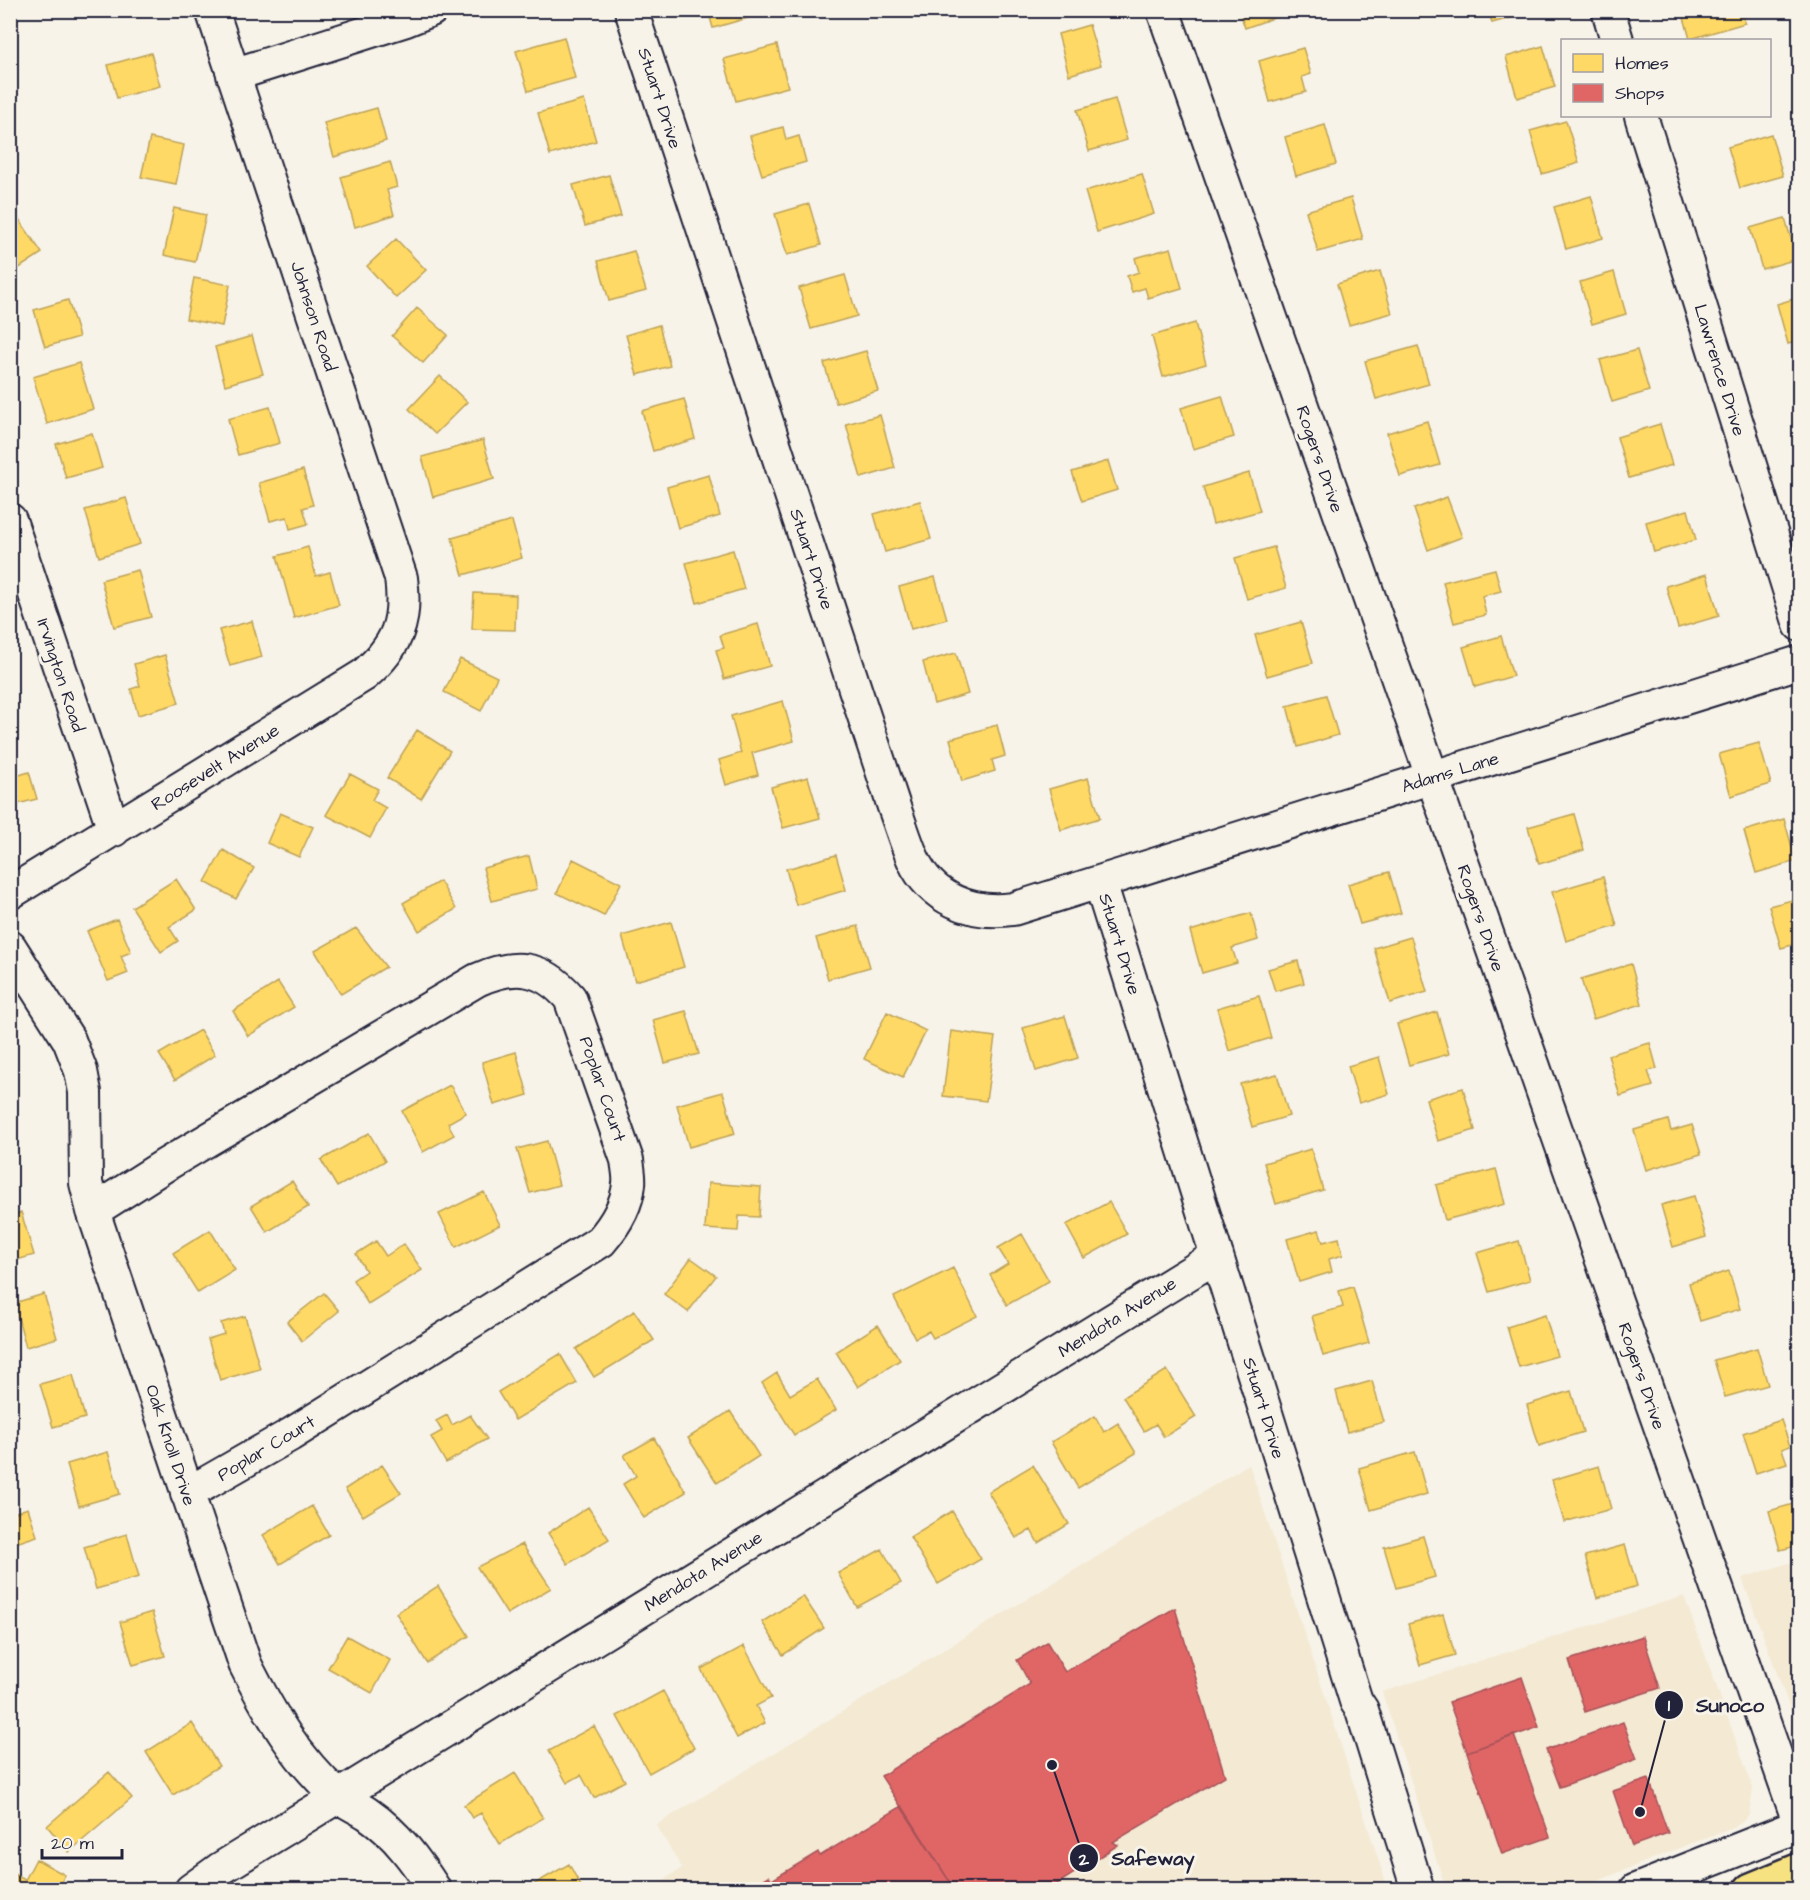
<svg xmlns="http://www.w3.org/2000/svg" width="1810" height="1900" font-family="'Architects Daughter',sans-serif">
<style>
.built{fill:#f4e9d3}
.homes{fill:#ffd966;stroke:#bda259;stroke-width:1.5}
.shops{fill:#e06666;stroke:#a75259;stroke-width:1.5}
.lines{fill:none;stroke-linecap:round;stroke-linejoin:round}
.street-casing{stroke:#22223b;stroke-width:36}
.primary-casing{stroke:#22223b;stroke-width:38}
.street{stroke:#f7f3e8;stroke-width:32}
.primary{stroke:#f7e281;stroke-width:33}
.labels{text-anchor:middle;stroke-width:6;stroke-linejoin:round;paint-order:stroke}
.street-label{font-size:18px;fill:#22223b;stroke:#f7f3e8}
.leader{fill:none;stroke:#22223b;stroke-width:2}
.callout-dot{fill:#22223b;stroke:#f7f3e8;stroke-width:2}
.mark-label{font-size:18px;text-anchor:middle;font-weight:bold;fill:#fff}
.callout-label{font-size:20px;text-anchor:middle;font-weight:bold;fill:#22223b;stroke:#f7f3e8;stroke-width:6;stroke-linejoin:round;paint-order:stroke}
</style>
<rect width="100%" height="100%" fill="#f7f3e8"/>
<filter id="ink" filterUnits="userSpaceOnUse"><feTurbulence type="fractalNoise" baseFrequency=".0167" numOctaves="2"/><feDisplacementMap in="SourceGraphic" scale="12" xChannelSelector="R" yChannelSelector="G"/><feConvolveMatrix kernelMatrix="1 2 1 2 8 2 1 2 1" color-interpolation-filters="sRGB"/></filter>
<g filter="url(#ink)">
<path class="built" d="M 1249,1464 L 1388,1889 L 649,1890 L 682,1868 L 656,1825 Z
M 1799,1560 L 1800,1560 L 1799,1733 L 1742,1578 Z
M 1684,1596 L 1753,1788 L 1749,1815 L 1740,1824 L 1577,1889 L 1446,1889 L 1382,1692 Z"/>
<path class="homes" d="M 708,10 L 753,10 L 755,16 L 713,28 Z
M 1239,10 L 1281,10 L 1282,15 L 1245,28 Z
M 1488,10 L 1531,10 L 1532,12 L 1492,23 Z
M 1682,10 L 1741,10 L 1745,23 L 1690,39 Z
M 1089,25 L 1101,65 L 1069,75 L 1058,34 Z
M 564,37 L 575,78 L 528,91 L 516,51 Z
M 777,45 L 788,87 L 736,101 L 724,59 Z
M 1543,46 L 1555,87 L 1517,98 L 1506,57 Z
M 1303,48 L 1311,74 L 1302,77 L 1306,92 L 1270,102 L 1259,61 Z
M 151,53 L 160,86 L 117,98 L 108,65 Z
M 1115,99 L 1127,140 L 1089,151 L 1077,110 Z
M 584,100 L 596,141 L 550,155 L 538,113 Z
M 377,108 L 386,141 L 334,157 L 324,123 Z
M 1566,121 L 1579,163 L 1542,174 L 1530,131 Z
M 1325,125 L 1336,164 L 1296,176 L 1285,137 Z
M 783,127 L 786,140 L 799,136 L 806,162 L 762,175 L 750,136 Z
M 1771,134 L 1783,176 L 1740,188 L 1728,147 Z
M 150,138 L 184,145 L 176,184 L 141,177 Z
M 390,162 L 397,187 L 387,190 L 394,215 L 355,227 L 341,177 Z
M 1142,174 L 1154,214 L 1097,232 L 1085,191 Z
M 609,175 L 621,216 L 585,226 L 573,185 Z
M 1591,196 L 1603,238 L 1566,249 L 1554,207 Z
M 1351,198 L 1363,239 L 1318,252 L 1306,211 Z
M 809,204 L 821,245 L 787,255 L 775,214 Z
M 174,208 L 206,215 L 195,262 L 164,255 Z
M 12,209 L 42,253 L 10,274 L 10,210 Z
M 1785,218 L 1797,259 L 1762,269 L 1750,228 Z
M 396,239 L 426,270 L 396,298 L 367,266 Z
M 1171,248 L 1182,288 L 1148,298 L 1145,288 L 1132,292 L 1127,276 L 1139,272 L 1135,258 Z
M 634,251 L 646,291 L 609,301 L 598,261 Z
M 1380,271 L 1392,313 L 1349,325 L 1337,284 Z
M 1614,272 L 1626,314 L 1592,324 L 1580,282 Z
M 845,275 L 857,316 L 811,329 L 799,288 Z
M 194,278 L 230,285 L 222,326 L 186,319 Z
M 1800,297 L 1800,341 L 1788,344 L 1777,304 Z
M 68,300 L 79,337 L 45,347 L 34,310 Z
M 417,308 L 448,335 L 423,363 L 392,336 Z
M 1195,323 L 1206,364 L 1163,377 L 1152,336 Z
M 659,325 L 670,366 L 637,375 L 626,335 Z
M 252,336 L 263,374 L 225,385 L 215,347 Z
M 1418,346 L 1429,384 L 1376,399 L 1365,361 Z
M 1637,350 L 1649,391 L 1612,402 L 1600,360 Z
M 866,351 L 878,391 L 836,403 L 824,363 Z
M 79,363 L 93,409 L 47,424 L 33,377 Z
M 440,376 L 467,402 L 435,434 L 409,409 Z
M 1222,396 L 1234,437 L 1193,449 L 1181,408 Z
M 684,399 L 695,439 L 653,451 L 642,411 Z
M 270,407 L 280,443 L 238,455 L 228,419 Z
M 880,415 L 895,468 L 861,478 L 846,424 Z
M 1427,421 L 1440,465 L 1400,476 L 1387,433 Z
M 1660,424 L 1672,465 L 1629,478 L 1617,437 Z
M 92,433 L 102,468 L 66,478 L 56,444 Z
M 483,440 L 494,479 L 433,497 L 422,457 Z
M 1108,461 L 1117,490 L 1082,501 L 1072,472 Z
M 303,470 L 313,505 L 303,508 L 308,524 L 290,529 L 287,517 L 270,521 L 259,483 Z
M 1249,473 L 1260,511 L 1213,524 L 1203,487 Z
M 709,475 L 720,516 L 678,528 L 667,487 Z
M 1447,497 L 1462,537 L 1428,550 L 1414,509 Z
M 126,498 L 140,544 L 99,557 L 85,510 Z
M 920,501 L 931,539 L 885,552 L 874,514 Z
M 1688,510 L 1696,540 L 1654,552 L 1646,522 Z
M 512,521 L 522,558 L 463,575 L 452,538 Z
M 308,547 L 316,576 L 330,572 L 339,605 L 294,618 L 277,556 Z
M 1274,547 L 1286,588 L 1247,599 L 1235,558 Z
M 733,550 L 744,589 L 697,603 L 686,563 Z
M 1495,569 L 1501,591 L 1482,596 L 1486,615 L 1454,623 L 1443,582 Z
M 138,570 L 151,617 L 114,627 L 101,580 Z
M 1707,574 L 1719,616 L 1678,628 L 1666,586 Z
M 935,577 L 947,619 L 911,629 L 899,587 Z
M 474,593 L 516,595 L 515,630 L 472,629 Z
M 252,621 L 262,657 L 230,666 L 219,630 Z
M 1301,622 L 1313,663 L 1267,676 L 1255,635 Z
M 758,624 L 770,666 L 724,679 L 716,650 L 724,648 L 720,635 Z
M 1501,636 L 1513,676 L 1475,687 L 1463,647 Z
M 956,653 L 968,694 L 934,704 L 923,662 Z
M 165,655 L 179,703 L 138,715 L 131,689 L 140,686 L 134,664 Z
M 460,659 L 497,677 L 481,711 L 444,692 Z
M 1326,695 L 1338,735 L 1298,747 L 1287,706 Z
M 783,701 L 794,741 L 752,753 L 758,775 L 726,785 L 719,760 L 741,753 L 731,716 Z
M 997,725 L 1005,756 L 992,760 L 995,771 L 962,781 L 950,739 Z
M 417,730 L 450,751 L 421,799 L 387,778 Z
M 1759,743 L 1771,784 L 1731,796 L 1719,754 Z
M 12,748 L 19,775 L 29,772 L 37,799 L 10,806 Z
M 350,774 L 378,789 L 372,800 L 386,808 L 370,838 L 326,815 Z
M 808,777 L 820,818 L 783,828 L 771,787 Z
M 1088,778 L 1100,818 L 1061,830 L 1049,789 Z
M 280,813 L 313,827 L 299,857 L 267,843 Z
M 1574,814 L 1584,850 L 1539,864 L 1528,827 Z
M 1784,819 L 1796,861 L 1756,873 L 1744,831 Z
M 223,850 L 254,868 L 236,899 L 205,882 Z
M 836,855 L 846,890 L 796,905 L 786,869 Z
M 529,856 L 537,889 L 492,901 L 483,868 Z
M 573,859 L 621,883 L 604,916 L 557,893 Z
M 1389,872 L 1401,913 L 1360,924 L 1348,884 Z
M 1603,877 L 1617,926 L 1566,941 L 1552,892 Z
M 176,879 L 196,910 L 169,927 L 178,941 L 161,952 L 132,907 Z
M 440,881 L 456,909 L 419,931 L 403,903 Z
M 1800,898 L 1800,943 L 1781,948 L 1769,906 Z
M 1251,913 L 1258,940 L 1232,948 L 1237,963 L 1202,973 L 1190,931 Z
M 117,919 L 131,952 L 121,956 L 128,973 L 108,981 L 87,931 Z
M 671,922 L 684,967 L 635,981 L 622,936 Z
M 858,926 L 870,967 L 828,979 L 816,938 Z
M 356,928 L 386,967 L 341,994 L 315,951 Z
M 1411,937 L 1427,992 L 1390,1003 L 1374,948 Z
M 1298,961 L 1304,983 L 1275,991 L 1268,969 Z
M 1631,964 L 1642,1004 L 1593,1019 L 1581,979 Z
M 278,982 L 294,1007 L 248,1036 L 233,1011 Z
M 1800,982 L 1800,1010 L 1792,984 Z
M 1259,996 L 1271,1038 L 1229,1051 L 1217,1008 Z
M 686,1011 L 699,1054 L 665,1063 L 653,1020 Z
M 887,1012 L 926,1031 L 903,1077 L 864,1059 Z
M 1437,1012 L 1449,1054 L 1409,1065 L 1397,1024 Z
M 1065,1016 L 1078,1058 L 1036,1071 L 1023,1028 Z
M 200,1030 L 215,1055 L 175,1080 L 159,1054 Z
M 951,1031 L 995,1037 L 986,1101 L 943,1096 Z
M 1650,1043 L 1657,1069 L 1648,1071 L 1653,1086 L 1620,1096 L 1608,1055 Z
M 516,1052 L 528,1095 L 494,1105 L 482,1062 Z
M 1379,1057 L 1389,1094 L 1359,1103 L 1348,1066 Z
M 1277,1074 L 1289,1116 L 1252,1127 L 1240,1084 Z
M 450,1085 L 466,1113 L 448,1123 L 454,1135 L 423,1152 L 402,1111 Z
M 1463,1088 L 1475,1130 L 1438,1141 L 1426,1099 Z
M 723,1092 L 735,1134 L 689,1147 L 677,1105 Z
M 1668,1120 L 1671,1131 L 1692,1125 L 1701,1154 L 1646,1170 L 1634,1130 Z
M 369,1133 L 385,1161 L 337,1187 L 321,1160 Z
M 547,1141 L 559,1185 L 530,1193 L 517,1149 Z
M 1311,1149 L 1323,1190 L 1276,1204 L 1264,1163 Z
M 1496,1169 L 1505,1204 L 1445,1220 L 1436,1185 Z
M 292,1181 L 308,1207 L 267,1232 L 251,1206 Z
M 708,1183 L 761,1187 L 759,1217 L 739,1216 L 738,1231 L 705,1229 Z
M 484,1192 L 500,1225 L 456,1247 L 439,1214 Z
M 1694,1196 L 1706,1237 L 1673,1247 L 1661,1205 Z
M 1109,1202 L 1127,1234 L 1084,1258 L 1066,1225 Z
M 21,1212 L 34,1255 L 10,1262 L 10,1216 Z
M 210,1230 L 235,1270 L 198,1293 L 173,1253 Z
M 1319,1230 L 1323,1242 L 1339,1238 L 1343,1255 L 1329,1259 L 1332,1272 L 1299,1282 L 1287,1239 Z
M 1022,1234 L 1049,1281 L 1007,1305 L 990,1275 L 1008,1264 L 998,1248 Z
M 376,1241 L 386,1256 L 404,1244 L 422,1270 L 368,1304 L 353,1280 L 366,1271 L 356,1254 Z
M 1519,1241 L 1530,1280 L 1489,1292 L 1477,1253 Z
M 691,1258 L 716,1276 L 688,1312 L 664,1294 Z
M 953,1268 L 977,1316 L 933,1338 L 929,1331 L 915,1338 L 894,1297 Z
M 1729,1271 L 1740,1309 L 1700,1321 L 1689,1283 Z
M 1353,1287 L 1369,1343 L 1323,1356 L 1312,1316 L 1343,1307 L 1339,1291 Z
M 324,1293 L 339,1311 L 302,1341 L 287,1322 Z
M 44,1294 L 57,1338 L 26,1347 L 14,1303 Z
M 634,1311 L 654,1340 L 594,1377 L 576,1349 Z
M 1545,1315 L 1557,1356 L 1519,1367 L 1507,1327 Z
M 245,1316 L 260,1369 L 220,1380 L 208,1339 L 224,1334 L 221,1323 Z
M 878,1325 L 900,1360 L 858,1387 L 836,1352 Z
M 1757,1348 L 1768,1385 L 1725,1397 L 1714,1360 Z
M 560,1354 L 577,1383 L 515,1420 L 498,1392 Z
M 1167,1370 L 1196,1417 L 1164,1437 L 1156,1424 L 1144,1431 L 1123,1397 Z
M 777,1373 L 790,1395 L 817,1379 L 836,1410 L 794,1435 L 762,1383 Z
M 73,1375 L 85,1418 L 53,1427 L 40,1384 Z
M 1372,1381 L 1384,1422 L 1347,1432 L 1336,1391 Z
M 1571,1391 L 1583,1432 L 1539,1446 L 1527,1405 Z
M 730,1411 L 759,1456 L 717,1483 L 688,1438 Z
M 447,1415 L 452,1425 L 470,1415 L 487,1439 L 446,1463 L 431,1437 L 442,1431 L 436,1421 Z
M 1095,1416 L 1104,1432 L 1118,1423 L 1136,1453 L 1078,1488 L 1051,1442 Z
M 1781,1420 L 1790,1446 L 1782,1449 L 1787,1463 L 1756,1473 L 1743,1433 Z
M 654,1438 L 686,1492 L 644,1518 L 623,1484 L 636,1476 L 624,1455 Z
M 108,1452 L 120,1494 L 79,1506 L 67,1464 Z
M 1415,1452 L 1427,1494 L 1371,1510 L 1359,1468 Z
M 382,1465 L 401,1493 L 363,1516 L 345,1489 Z
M 1033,1465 L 1069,1524 L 1038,1543 L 1031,1530 L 1016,1538 L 988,1492 Z
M 1599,1466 L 1611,1509 L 1564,1522 L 1552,1480 Z
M 1800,1502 L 1800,1545 L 1780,1550 L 1769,1511 Z
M 312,1506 L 329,1535 L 280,1564 L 263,1535 Z
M 588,1507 L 609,1539 L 568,1564 L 548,1533 Z
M 28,1508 L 37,1536 L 10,1545 L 10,1514 Z
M 952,1511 L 981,1559 L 938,1584 L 910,1537 Z
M 127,1534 L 139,1577 L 96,1589 L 84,1547 Z
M 1423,1536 L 1435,1577 L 1396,1588 L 1384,1547 Z
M 522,1544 L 551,1588 L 507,1614 L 477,1567 Z
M 1625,1545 L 1637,1586 L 1597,1598 L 1585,1556 Z
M 882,1549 L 901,1583 L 857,1607 L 838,1573 Z
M 438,1586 L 469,1636 L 427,1663 L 396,1613 Z
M 803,1596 L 824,1628 L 783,1655 L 762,1622 Z
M 152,1612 L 165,1656 L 133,1665 L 120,1622 Z
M 1443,1614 L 1455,1655 L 1420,1665 L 1408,1624 Z
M 347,1636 L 390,1660 L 372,1693 L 328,1668 Z
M 744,1646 L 771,1698 L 756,1706 L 765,1723 L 737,1738 L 701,1669 Z
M 663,1691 L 694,1748 L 649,1773 L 617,1716 Z
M 192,1723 L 219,1766 L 173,1795 L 146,1752 Z
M 594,1726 L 625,1781 L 594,1798 L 581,1775 L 567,1783 L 549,1751 Z
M 109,1772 L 132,1798 L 69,1852 L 47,1826 Z
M 515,1773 L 543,1818 L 500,1844 L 481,1813 L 472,1818 L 464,1805 Z
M 36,1859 L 65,1875 L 57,1890 L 10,1890 L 10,1872 L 25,1880 Z
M 569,1864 L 583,1890 L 524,1890 Z"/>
<path class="shops" d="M 1175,1608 L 1225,1776 L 1113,1842 L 1118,1845 L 1048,1890 L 955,1890 L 881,1776 L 1030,1684 L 1017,1660 L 1047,1642 L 1065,1672 Z
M 1643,1636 L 1660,1688 L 1585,1712 L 1569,1660 Z
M 1522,1677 L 1539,1727 L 1467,1752 L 1449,1702 Z
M 1623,1722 L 1637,1759 L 1560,1787 L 1546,1750 Z
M 1514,1735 L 1550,1837 L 1502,1854 L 1467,1752 Z
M 1649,1779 L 1668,1833 L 1632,1846 L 1613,1791 Z
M 902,1806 L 955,1890 L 750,1890 L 749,1888 L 769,1876 L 772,1880 L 818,1852 L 820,1856 Z"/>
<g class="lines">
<g class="street-casing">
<path id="street" d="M 631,10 L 895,810 C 901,826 906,843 913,859 C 931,899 972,915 1013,909 L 1800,662
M 1163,10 L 1800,1825
M 1608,10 L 1617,40
M 233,75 L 406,20 L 431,10
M 1641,116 L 1800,625
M 10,520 L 114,830
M 1100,882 L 1356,1701 L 1362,1710 L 1418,1890
M 10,893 L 364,675 C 397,646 407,622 401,578 L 212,10
M 10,947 L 69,1040 L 81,1071 L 85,1092 L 86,1183 L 93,1211 L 245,1664 C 269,1712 296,1759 337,1795 C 346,1803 358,1807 368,1814 C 397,1834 416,1861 435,1890
M 93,1211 L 167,1164 L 477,980 C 515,963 542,966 570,998 L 627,1160 C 628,1168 630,1177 629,1184 C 627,1205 614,1226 601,1241 L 290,1435 L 187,1494
M 191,1890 L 220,1869 L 1217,1256
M 1636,1890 L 1800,1825"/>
</g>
<g class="primary-casing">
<path id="primary" d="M 1751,1890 L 1800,1870"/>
</g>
<use href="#street" class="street"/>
<use href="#primary" class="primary"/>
</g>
</g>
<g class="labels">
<g class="street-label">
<text transform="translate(660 98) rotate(72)" y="6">Stuart Drive</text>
<text transform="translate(314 316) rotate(72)" y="6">Johnson Road</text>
<text transform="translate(1720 370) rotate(73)" y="6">Lawrence Drive</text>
<text transform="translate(1320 459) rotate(71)" y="6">Rogers Drive</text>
<text transform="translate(812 559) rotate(72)" y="6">Stuart Drive</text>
<text transform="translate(61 675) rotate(72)" y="6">Irvington Road</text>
<text transform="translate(215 767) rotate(-32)" y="6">Roosevelt Avenue</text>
<text transform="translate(1450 772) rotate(-17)" y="6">Adams Lane</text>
<text transform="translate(1481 918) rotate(71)" y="6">Rogers Drive</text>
<text transform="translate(1120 944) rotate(73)" y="6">Stuart Drive</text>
<text transform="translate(603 1089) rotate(71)" y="6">Poplar Court</text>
<text transform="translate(1117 1317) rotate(-32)" y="6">Mendota Avenue</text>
<text transform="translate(1642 1376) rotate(71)" y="6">Rogers Drive</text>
<text transform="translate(1264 1408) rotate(73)" y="6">Stuart Drive</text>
<text transform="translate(171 1445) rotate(72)" y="6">Oak Knoll Drive</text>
<text transform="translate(266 1448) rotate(-31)" y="6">Poplar Court</text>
<text transform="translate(703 1571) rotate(-32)" y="6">Mendota Avenue</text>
</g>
</g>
<path class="leader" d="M1640 1812L1669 1705M1052 1765L1084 1858"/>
<g class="callout-dot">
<circle cx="1640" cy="1812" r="6"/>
<circle cx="1052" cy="1765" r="6"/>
<circle cx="1669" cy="1705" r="15"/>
<circle cx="1084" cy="1858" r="15"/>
</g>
<g class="mark-label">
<text x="1669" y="1711">1</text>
<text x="1084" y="1865">2</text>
</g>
<g class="callout-label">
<text x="1730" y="1712">Sunoco</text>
<text x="1153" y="1865">Safeway</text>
</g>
<rect width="1810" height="1900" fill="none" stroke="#f7f3e8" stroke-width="36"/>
<rect x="18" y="18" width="1774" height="1864" fill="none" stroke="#22223b" stroke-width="2" filter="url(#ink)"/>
<rect x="1561" y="39" width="210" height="78" fill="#f7f3e8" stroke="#a29fa3" stroke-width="1.5"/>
<rect x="1573" y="54" width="30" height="18" fill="#ffd966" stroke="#a29fa3" stroke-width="1.5"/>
<text x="1615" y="69" font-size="18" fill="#22223b">Homes</text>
<rect x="1573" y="84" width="30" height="18" fill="#e06666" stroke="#a29fa3" stroke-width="1.5"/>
<text x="1615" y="99" font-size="18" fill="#22223b">Shops</text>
<path d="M42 1849v9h80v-9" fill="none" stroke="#22223b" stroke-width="3"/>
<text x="51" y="1849" font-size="18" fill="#22223b" stroke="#f7f3e8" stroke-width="4.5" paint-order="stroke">20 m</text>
</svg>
